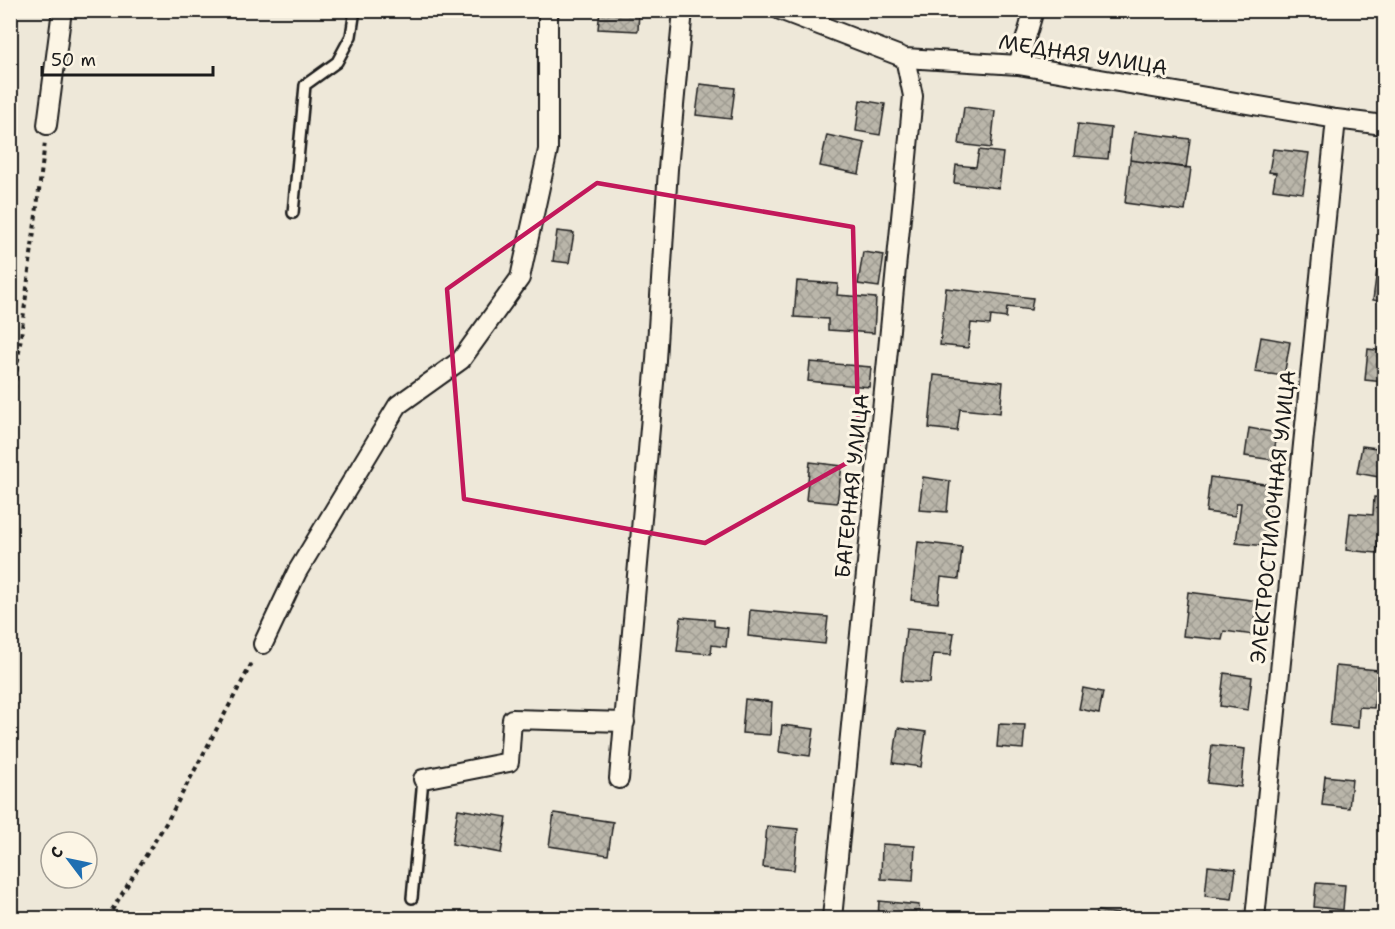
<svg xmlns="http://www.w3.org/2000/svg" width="1395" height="929" font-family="'Shantell Sans',sans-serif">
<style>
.building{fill:url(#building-cross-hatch);stroke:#1c1c1c;stroke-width:1.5}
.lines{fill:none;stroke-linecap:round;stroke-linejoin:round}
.lane-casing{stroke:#1c1c1c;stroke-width:14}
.street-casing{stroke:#1c1c1c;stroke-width:22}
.path{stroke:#1c1c1c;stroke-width:4;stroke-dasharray:4.5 4.5;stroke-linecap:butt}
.lane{stroke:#fcf5e5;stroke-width:9}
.street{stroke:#fcf5e5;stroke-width:18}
.marked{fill:none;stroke:#c2185b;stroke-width:4.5;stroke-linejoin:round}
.labels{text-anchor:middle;stroke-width:6;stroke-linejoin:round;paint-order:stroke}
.street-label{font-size:21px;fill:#1c1c1c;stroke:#fcf5e5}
</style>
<defs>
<pattern id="building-cross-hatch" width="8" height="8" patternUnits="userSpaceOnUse" patternTransform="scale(1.5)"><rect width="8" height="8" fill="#bab6aa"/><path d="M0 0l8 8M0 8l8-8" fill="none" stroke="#9f9c92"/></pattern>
</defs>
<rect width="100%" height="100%" fill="#eee8d9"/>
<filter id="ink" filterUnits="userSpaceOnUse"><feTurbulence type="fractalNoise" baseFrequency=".0167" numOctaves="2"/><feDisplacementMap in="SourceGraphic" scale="12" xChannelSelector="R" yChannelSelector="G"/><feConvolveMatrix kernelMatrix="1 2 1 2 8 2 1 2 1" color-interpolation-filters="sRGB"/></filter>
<g filter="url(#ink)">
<path class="building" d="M 600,10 L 639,10 L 638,31 L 598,29 Z
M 700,84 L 735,88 L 731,119 L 696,115 Z
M 860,100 L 885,104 L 880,135 L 856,131 Z
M 964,107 L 995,111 L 991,148 L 959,144 Z
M 1078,124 L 1111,128 L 1108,159 L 1074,156 Z
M 1134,132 L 1190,139 L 1186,168 L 1130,160 Z
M 827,135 L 865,143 L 859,174 L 820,166 Z
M 1273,149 L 1309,153 L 1303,193 L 1273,189 L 1276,173 L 1269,172 Z
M 979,150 L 1003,153 L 999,188 L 954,183 L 956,165 L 976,167 Z
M 1130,160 L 1191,168 L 1185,211 L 1125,203 Z
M 557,231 L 574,233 L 569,263 L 553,261 Z
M 863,252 L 884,255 L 879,287 L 858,284 Z
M 1378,262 L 1384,263 L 1384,302 L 1373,300 Z
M 797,281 L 838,284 L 837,295 L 876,298 L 874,333 L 828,330 L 828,319 L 794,317 Z
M 946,288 L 1033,298 L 1031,310 L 1007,307 L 1006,318 L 991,316 L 990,325 L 971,323 L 968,348 L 940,345 Z
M 1261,337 L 1290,342 L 1284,376 L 1255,372 Z
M 1368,349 L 1384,351 L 1384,382 L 1365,380 Z
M 810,362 L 871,367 L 869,387 L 808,381 Z
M 934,375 L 1003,382 L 1000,413 L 960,409 L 957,431 L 929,428 Z
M 1249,428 L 1277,433 L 1273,460 L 1245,456 Z
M 1362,446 L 1384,449 L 1384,478 L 1357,473 Z
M 810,462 L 842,466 L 837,503 L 806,500 Z
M 923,477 L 950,481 L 947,512 L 919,510 Z
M 1210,477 L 1272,485 L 1265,546 L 1236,543 L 1241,503 L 1236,503 L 1235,516 L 1206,512 Z
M 1374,497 L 1384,498 L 1384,521 L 1380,521 L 1377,553 L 1346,550 L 1350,513 L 1373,515 Z
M 918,542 L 962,547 L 959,579 L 941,577 L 938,603 L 911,600 Z
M 1188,592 L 1258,601 L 1254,635 L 1224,631 L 1222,640 L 1183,636 Z
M 750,610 L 828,617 L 825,644 L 748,636 Z
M 681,617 L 714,620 L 714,626 L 728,628 L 726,647 L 712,645 L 711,654 L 677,651 Z
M 906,629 L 954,633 L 951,655 L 933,654 L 930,683 L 901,681 Z
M 1336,666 L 1378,670 L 1374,708 L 1359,707 L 1358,728 L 1330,725 Z
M 1224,673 L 1252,677 L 1248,710 L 1220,706 Z
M 1083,688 L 1103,692 L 1099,713 L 1079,709 Z
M 745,699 L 772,702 L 770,735 L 742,733 Z
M 999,724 L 1025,725 L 1023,749 L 997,747 Z
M 782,725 L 814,729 L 810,756 L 779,752 Z
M 898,728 L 926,732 L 921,767 L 893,763 Z
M 1212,745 L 1245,749 L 1241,787 L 1207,783 Z
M 1325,776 L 1352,779 L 1349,808 L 1322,805 Z
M 458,809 L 507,817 L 501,853 L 452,844 Z
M 554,813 L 613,822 L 608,855 L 549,846 Z
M 767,826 L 798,829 L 794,870 L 763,867 Z
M 882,844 L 915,846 L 913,881 L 881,879 Z
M 1208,866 L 1236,869 L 1232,899 L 1205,896 Z
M 1316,883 L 1345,885 L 1343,910 L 1314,907 Z
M 879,901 L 919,905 L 918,918 L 878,918 Z
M 1097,911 L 1129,915 L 1129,918 L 1096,918 Z
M 1139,914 L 1175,916 L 1175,918 L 1139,918 Z"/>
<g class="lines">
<g class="lane-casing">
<path id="lane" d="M 293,213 L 305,85 L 337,62 L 351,36 L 355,10
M 412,898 L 423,779"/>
</g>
<g class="street-casing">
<path id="street" d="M 780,10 L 905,58 L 1018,65 L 1336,119 L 1384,125
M 1018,65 L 1034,10
M 47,125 L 62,10
M 263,644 L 297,572 L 398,405 L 461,360 L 520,278 L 548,150 L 548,15 L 550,10
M 423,779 L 509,762 L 512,719 L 625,722
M 619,779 L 656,360 L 668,169 L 683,10
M 832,918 L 913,96 L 905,58
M 1255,918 L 1336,119"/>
</g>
<path class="path" d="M 10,425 L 45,142
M 107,918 L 168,820 L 253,661"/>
<use href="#lane" class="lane"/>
<use href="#street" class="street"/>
</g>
</g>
<path class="marked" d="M 597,183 L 853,227 L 859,456 L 705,543 L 464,499 L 447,289 Z"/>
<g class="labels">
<g class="street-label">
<text transform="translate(1083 55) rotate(9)" y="7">МЕДНАЯ УЛИЦА</text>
<text transform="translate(852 486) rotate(-84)" y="7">БАГЕРНАЯ УЛИЦА</text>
<text transform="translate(1273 517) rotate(-84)" y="7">ЭЛЕКТРОСТИЛОЧНАЯ УЛИЦА</text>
</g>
</g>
<rect width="1395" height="929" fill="none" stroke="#fcf5e5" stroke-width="36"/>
<rect x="18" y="18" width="1359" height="893" fill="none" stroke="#1c1c1c" stroke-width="2" filter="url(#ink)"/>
<g transform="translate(69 860) rotate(302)"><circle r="28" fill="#fcf5e5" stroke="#a29e95" stroke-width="1.5"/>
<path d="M0-4.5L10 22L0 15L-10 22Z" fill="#1f6fb2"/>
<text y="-9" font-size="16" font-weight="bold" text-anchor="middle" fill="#1c1c1c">С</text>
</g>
<path d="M42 66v9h171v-9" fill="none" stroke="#1c1c1c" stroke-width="3"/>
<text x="51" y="66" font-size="18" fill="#1c1c1c" stroke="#fcf5e5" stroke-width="4.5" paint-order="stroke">50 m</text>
</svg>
